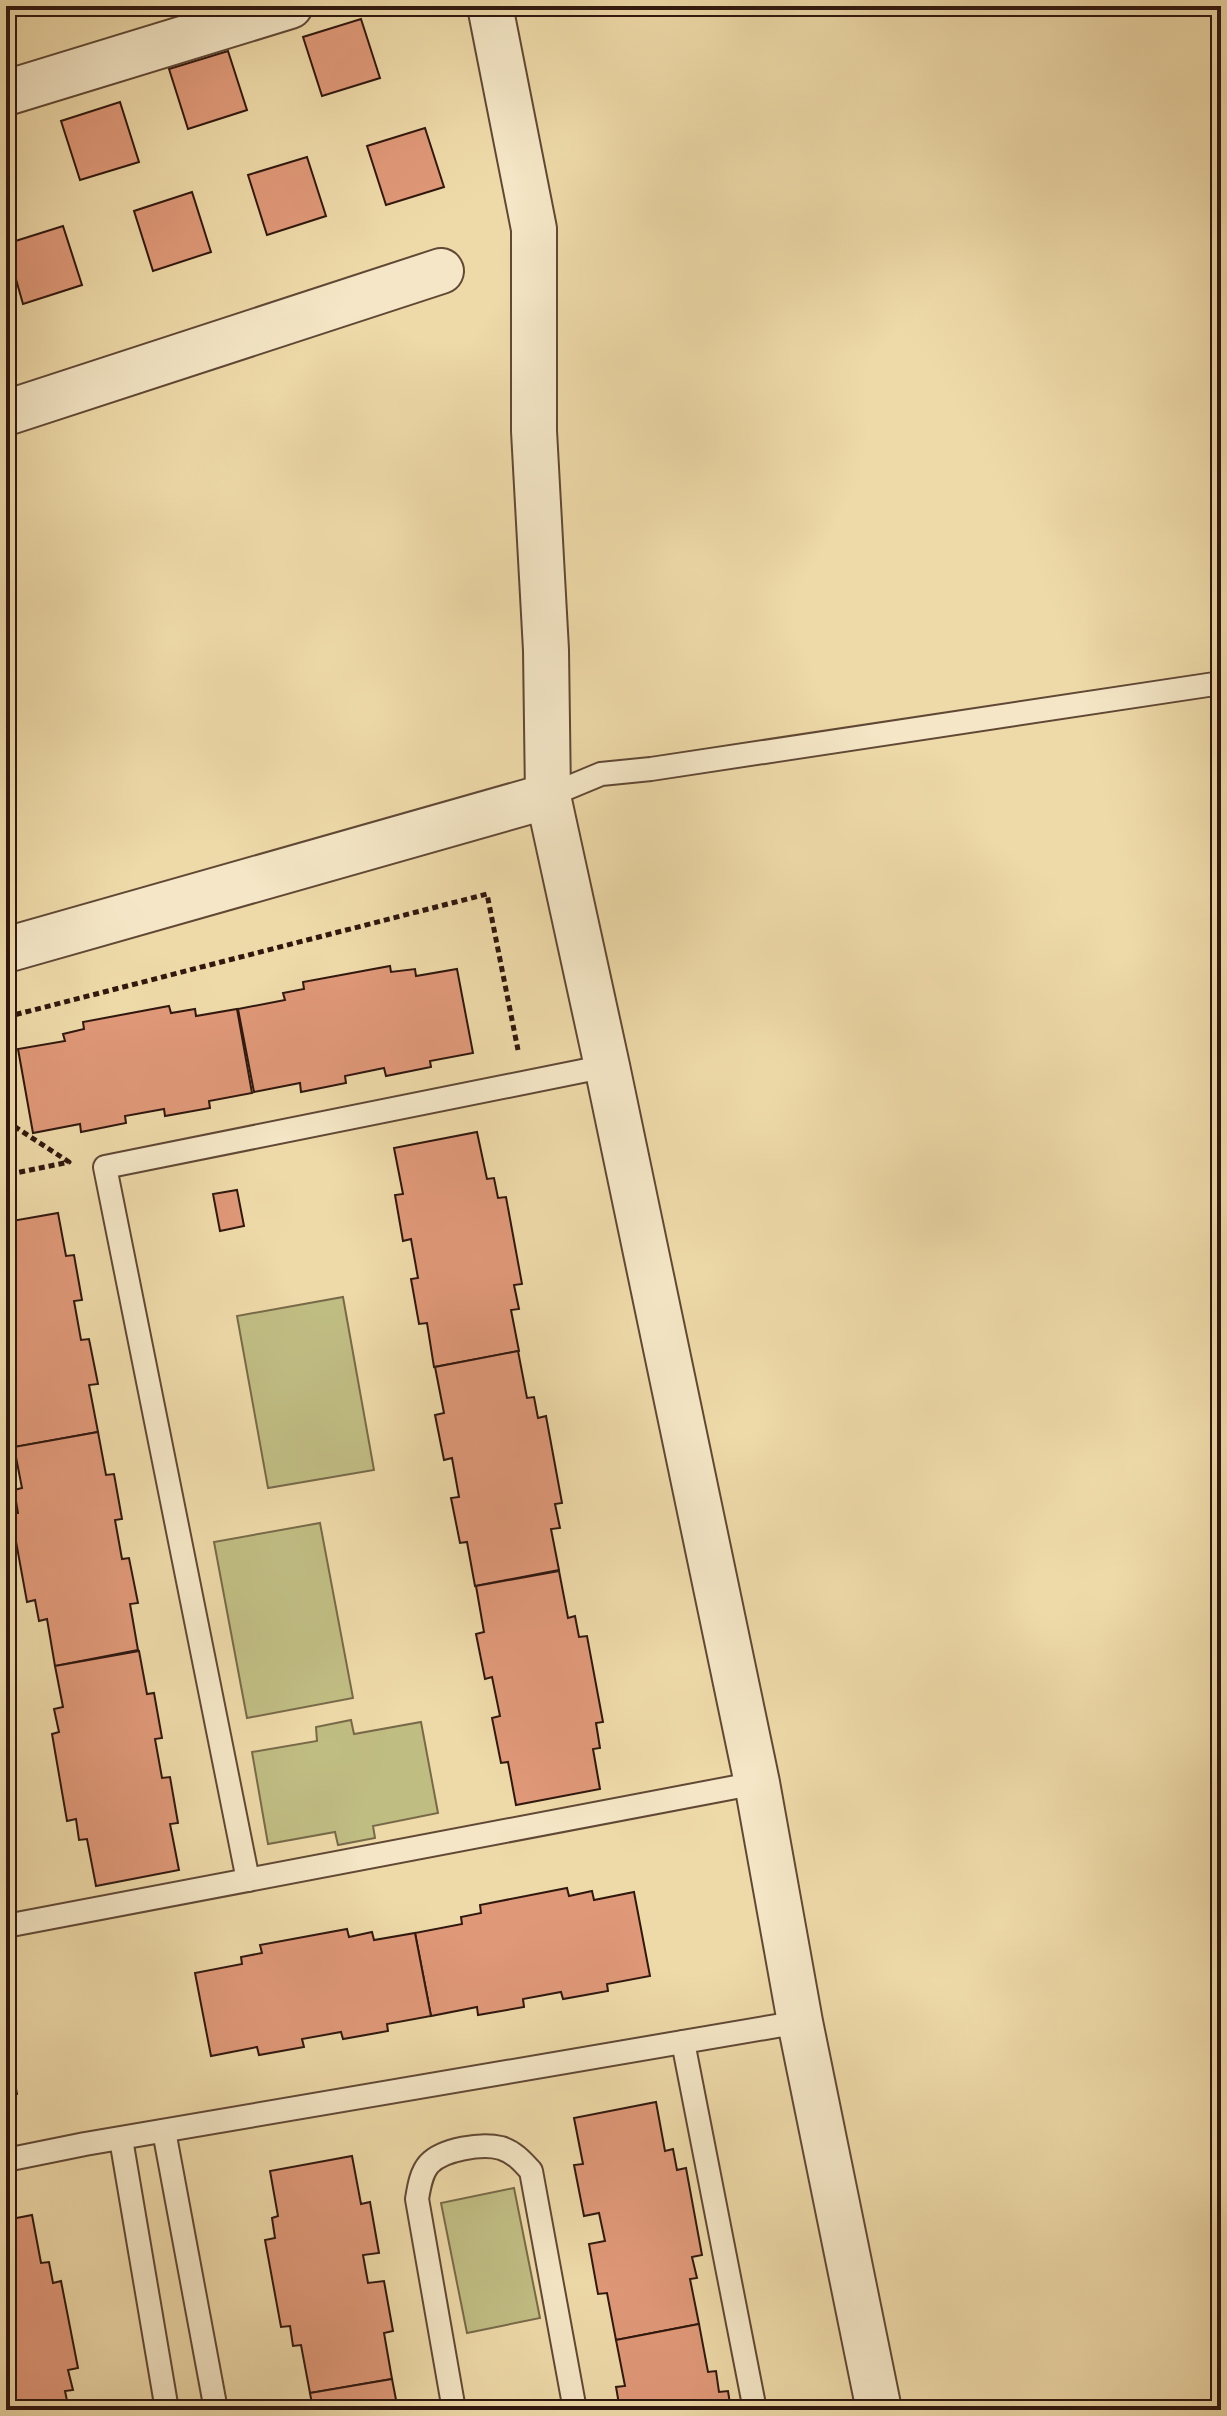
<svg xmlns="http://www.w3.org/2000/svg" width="1227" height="2416" font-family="'Gentium Book Plus',serif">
<rect width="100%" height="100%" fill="#eed9a8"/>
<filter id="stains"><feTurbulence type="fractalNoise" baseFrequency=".0025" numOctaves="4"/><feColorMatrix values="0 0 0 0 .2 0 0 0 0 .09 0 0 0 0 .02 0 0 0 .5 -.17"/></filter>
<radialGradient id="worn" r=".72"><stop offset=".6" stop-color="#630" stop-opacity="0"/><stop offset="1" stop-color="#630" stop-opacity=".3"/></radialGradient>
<g fill="#c0bd83" stroke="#786a49" stroke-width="2">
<path d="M343,1297L374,1470L268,1488L237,1316Z"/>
<path d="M320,1523L353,1698L247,1718L214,1542Z"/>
<path d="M351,1720L354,1734L421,1722L438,1813L373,1826L375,1838L338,1845L335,1832L268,1844L252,1752L317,1741L316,1727Z"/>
<path d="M514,2188L540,2318L467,2333L441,2203Z"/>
</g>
<g fill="#df9878" stroke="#30180f" stroke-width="2">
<path d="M361,19L380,78L322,96L303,37Z"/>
<path d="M228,51L247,110L188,129L169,69Z"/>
<path d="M120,102L139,162L80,180L61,121Z"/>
<path d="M425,128L444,187L386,205L367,146Z"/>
<path d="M307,157L326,216L267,235L248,175Z"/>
<path d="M192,192L211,252L153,271L134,211Z"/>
<path d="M63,226L82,285L23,304L6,244Z"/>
<path d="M390,966L391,972L415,969L416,976L457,969L473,1053L430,1061L431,1067L386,1076L384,1068L345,1076L346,1083L301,1092L300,1083L254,1092L238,1009L285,1000L283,993L304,989L303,982Z"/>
<path d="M169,1006L171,1013L195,1009L196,1016L237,1009L252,1093L209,1101L210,1108L165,1116L164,1109L125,1116L126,1123L81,1132L80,1124L33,1133L18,1049L65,1041L63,1034L84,1029L83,1022Z"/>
<path d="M477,1132L487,1179L494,1178L498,1198L506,1197L522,1284L514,1285L519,1309L511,1310L519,1351L434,1367L427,1323L419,1324L411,1279L418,1278L411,1239L403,1241L395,1195L403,1194L394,1148Z"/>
<path d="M237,1190L244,1226L220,1231L213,1194Z"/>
<path d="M58,1213L66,1256L74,1255L82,1300L74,1301L81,1340L89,1339L98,1384L89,1385L98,1432L15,1447L6,1401V1222Z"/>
<path d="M518,1351L527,1398L534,1397L538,1418L546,1416L562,1503L555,1504L560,1528L551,1529L559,1570L475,1586L467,1542L460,1543L451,1498L459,1497L452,1458L444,1460L435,1415L444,1413L435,1367Z"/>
<path d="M98,1432L106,1475L114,1474L122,1519L115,1520L122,1559L129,1558L138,1603L130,1604L138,1650L55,1666L47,1619L39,1621L35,1600L27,1602L11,1514L18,1513L14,1490L22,1488L14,1447Z"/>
<path d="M559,1571L568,1618L575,1616L579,1637L587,1636L603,1722L596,1723L600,1748L593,1749L600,1789L516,1805L508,1762L501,1763L492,1718L500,1716L492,1677L485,1679L476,1634L484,1632L476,1586Z"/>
<path d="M139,1651L147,1694L154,1693L162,1738L155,1739L162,1778L170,1777L178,1823L170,1824L179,1870L96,1886L87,1839L79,1840L76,1819L67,1821L52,1734L59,1732L54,1709L63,1707L55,1666Z"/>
<path d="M567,1888L569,1896L592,1891L594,1900L634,1892L650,1976L607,1984L608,1991L563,1999L561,1992L523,1999L524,2007L478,2015L477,2007L431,2016L415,1933L462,1924L461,1917L481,1913L480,1905Z"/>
<path d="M347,1929L349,1937L372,1932L374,1940L415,1933L431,2016L387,2024L388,2031L343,2039L341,2032L302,2039L304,2047L259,2055L257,2047L211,2056L195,1973L242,1964L241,1957L262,1953L260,1945Z"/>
<path d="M6,2035L17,2094L6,2096Z"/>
<path d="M656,2102L665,2151L673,2149L677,2170L686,2168L702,2255L692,2257L697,2278L690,2279L699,2324L616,2340L607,2293L598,2294L589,2244L605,2241L599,2213L584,2216L574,2165L583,2164L574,2118Z"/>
<path d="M352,2156L361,2204L370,2202L379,2253L363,2255L368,2283L384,2281L393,2331L384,2333L392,2379L310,2393L301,2345L293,2346L290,2326L281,2327L265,2240L275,2238L272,2218L278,2216L270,2171Z"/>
<path d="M32,2215L41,2263L49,2262L53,2283L61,2281L78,2368L68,2370L73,2390L65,2391L69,2410H6V2220Z"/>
<path d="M699,2324L708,2372L716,2371L719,2392L728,2391L731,2410H620L616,2387L625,2386L616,2340Z"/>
<path d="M392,2379L398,2410H313L310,2393Z"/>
</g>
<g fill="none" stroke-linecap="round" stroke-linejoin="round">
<g stroke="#604835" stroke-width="26">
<g id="service">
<path d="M548,796L601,774L651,769L1221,683"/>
<path d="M248,1880L105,1167L607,1066"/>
<path d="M6,1926L757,1783"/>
<path d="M683,2042L755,2410"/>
<path d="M164,2131L216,2410"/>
<path d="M121,2139L167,2410"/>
<path d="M6,2160L85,2144L800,2022"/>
<path d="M454,2410L417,2199C419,2187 421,2173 429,2164C443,2149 482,2143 501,2148C514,2152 522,2161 531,2171L575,2410"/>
</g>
</g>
<g stroke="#604835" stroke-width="48">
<g id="minor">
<path d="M6,93L290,6"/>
<path d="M6,413L441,271"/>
<path d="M548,796L607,1066L757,1783L800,2022L879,2410"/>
<path d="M6,950L548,796L546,650L534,431V229L490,6"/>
</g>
</g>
<g stroke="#30180f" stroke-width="5" stroke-dasharray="6 4" stroke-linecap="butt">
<path d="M1218,6L1221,13"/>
<path d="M6,1017L487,894L518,1050"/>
<path d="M6,1121L69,1162L6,1175"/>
</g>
<use href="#service" stroke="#f4e6c6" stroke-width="22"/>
<use href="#minor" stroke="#f4e6c6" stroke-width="44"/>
</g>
<rect width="1227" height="2416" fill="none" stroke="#eed9a8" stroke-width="32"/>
<rect x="8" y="8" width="1211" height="2400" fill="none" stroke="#30180f" stroke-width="4"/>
<rect x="16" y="16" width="1195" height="2384" fill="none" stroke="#30180f" stroke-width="2"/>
<rect width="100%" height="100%" filter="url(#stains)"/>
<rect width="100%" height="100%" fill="url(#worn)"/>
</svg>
